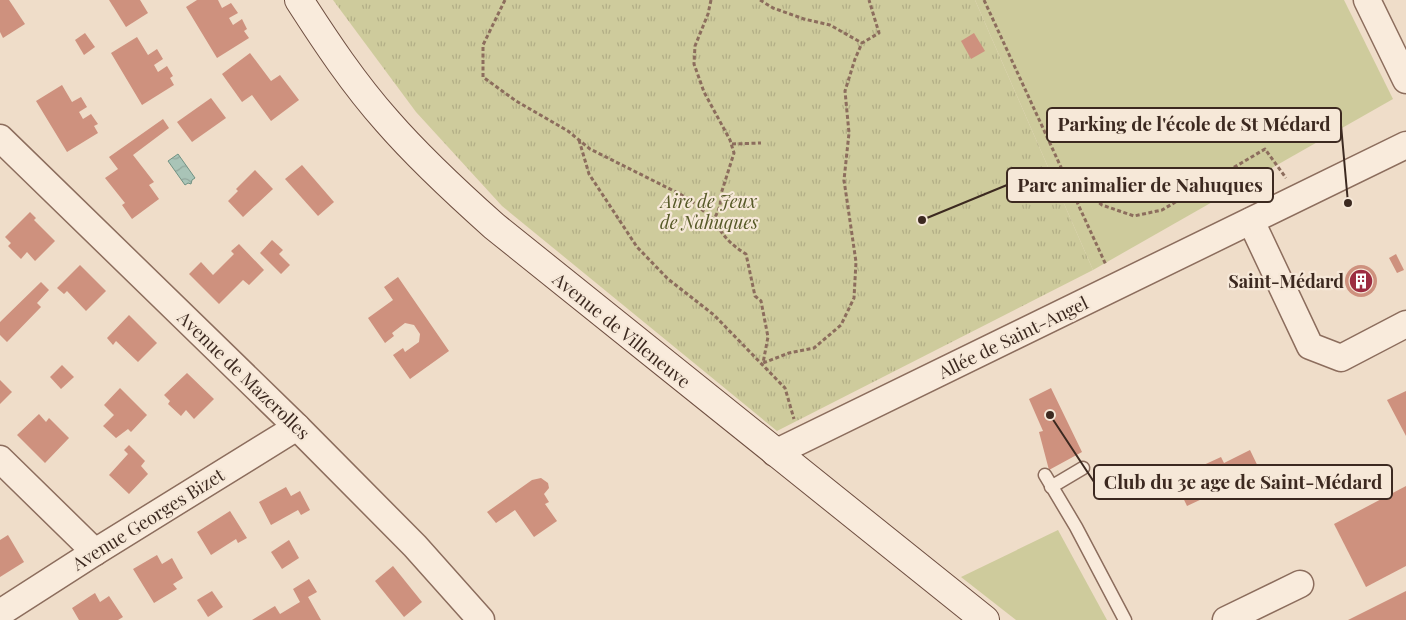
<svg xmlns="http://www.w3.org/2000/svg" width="1406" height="620" font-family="'Playfair Display',serif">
<defs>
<pattern id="park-tufts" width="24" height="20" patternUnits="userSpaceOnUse" patternTransform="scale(1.25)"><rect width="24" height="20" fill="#cecb9c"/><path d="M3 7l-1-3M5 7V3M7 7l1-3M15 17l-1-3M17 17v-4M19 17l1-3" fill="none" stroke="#b2ae86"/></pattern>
<pattern id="water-waves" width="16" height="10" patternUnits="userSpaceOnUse" patternTransform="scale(1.25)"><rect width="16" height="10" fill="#a9c4b7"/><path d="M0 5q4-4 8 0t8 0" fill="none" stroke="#92a89d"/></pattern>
</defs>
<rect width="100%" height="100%" fill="#efddc9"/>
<g fill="#cecb9c">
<path d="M975,0H1344L1393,99L1093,270Z"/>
<path d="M1058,530L1107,620H1016L961,577Z"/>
</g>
<path fill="url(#park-tufts)" d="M333,0H975L1093,270L777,431L502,206L416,112Z"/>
<path fill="url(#water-waves)" stroke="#709283" d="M178,154L195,178L192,180L191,184L188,183L185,185L168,161Z"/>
<g fill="#ce917e">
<path d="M0,0H9L25,24L3,38L0,32Z"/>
<path d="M109,0H140L148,13L126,27Z"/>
<path d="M197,0H218L222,8L231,3L238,13L229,18L233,25L242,19L247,29L244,31L249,38L217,58L186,7Z"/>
<path d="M85,33L95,47L84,55L75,40Z"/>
<path d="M974,33L985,51L971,59L961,41Z"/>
<path d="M137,37L148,55L157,49L163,59L154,65L158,72L167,66L173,76L170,78L174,85L142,105L111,53Z"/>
<path d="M250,53L271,81L280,75L299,100L271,121L252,95L242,102L222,74Z"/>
<path d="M62,85L72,102L81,97L87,107L79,112L83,119L91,114L98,124L94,126L98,133L67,152L36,101Z"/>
<path d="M211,98L226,118L192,142L177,122Z"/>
<path d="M163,119L169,128L133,155L154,182L149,185L159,199L132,219L122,205L125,203L105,178L118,169L109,157Z"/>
<path d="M302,165L334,202L318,216L285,179Z"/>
<path d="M255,170L273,189L243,217L228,201L238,191L236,189Z"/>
<path d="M30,212L36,218L34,220L55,241L35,261L27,252L21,259L8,246L11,243L5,237Z"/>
<path d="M272,240L283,250L279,254L290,265L281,274L260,253Z"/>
<path d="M239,244L264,270L249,285L243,280L219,304L189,274L201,262L213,275L234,254L231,251Z"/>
<path d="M1396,254L1404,270L1397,273L1389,258Z"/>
<path d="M80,265L106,291L86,311L67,291L64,294L57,288Z"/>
<circle cx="1361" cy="281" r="16"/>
<path d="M398,277L449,351L410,379L393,355L403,348L405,352L419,342L420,334L414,325L405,323L392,333L394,336L385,343L368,318L393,300L384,287Z"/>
<path d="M41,282L49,290L37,303L41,307L7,342L0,335V322Z"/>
<path d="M129,315L157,343L138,362L116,341L113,345L107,338Z"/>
<path d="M62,365L74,377L61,389L50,377Z"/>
<path d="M187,373L214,399L194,419L186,410L181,416L168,404L170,401L164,395Z"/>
<path d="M0,380L12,392L0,404Z"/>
<path d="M120,388L147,415L131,432L128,429L116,438L103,426L114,415L104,405Z"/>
<path d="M1051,388L1082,452L1049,470L1039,432L1043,431L1029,399Z"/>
<path d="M1406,391V436L1387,400Z"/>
<path d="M39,414L46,422L49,418L69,438L45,463L17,435Z"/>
<path d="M129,445L145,461L141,466L148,474L129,494L109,475L128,454L124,450Z"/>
<path d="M1250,450L1263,477L1237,490L1234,484L1187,506L1176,483L1199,472L1197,468L1221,457L1224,463Z"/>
<path d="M541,478L548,483L549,488L544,494L549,502L545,504L557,521L534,537L515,510L496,523L487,512L532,480Z"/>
<path d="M1406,486V566L1366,587L1334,524Z"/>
<path d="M286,487L291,496L300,491L310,510L301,515L298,510L271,525L259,502Z"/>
<path d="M230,511L247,538L238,543L236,539L211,555L197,532Z"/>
<path d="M8,535L24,562L0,577V540Z"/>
<path d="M289,540L299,558L282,569L271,552Z"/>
<path d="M157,555L162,564L172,558L183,578L173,584L177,589L154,603L133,569Z"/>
<path d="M393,566L422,602L404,617L375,581Z"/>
<path d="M309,579L317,592L308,597L321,620H252L275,606L280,614L300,602L293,589Z"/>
<path d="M212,591L223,607L208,617L197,600Z"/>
<path d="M1406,591V620H1348Z"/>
<path d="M95,593L100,602L109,596L123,617L118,620H79L72,608Z"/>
</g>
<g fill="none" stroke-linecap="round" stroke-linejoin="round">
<g stroke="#8c6d5d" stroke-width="15">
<g id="service">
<path d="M1045,475L1076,527L1125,620"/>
<path d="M1051,487L1083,468"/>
</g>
</g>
<g stroke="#8c6d5d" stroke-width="29">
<g id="minor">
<path d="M1367,0L1406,80"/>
<path d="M0,138L297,427L415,546L481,620"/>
<path d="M1251,221L1310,346L1341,358L1406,324"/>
<path d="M775,453L1406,145"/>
<path d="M0,459L95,552"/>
<path d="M0,613L95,552L297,427"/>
<path d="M1226,620L1300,584"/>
</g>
</g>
<g stroke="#6e4e40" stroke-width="30">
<path id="secondary" d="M299,0C326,42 354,84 387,121C420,159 457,193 494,226L985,620"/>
</g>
<g stroke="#8c6d5d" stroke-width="3" stroke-dasharray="4 2.5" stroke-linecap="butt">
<path d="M505,0L483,45V77L516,101L568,131L590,149L680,194L694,203L714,220"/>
<path d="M711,0L708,14L695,46L694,64L704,92L730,140L734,153L721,194L720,206L714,220C722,235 731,245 746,254L755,296L761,301L768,337L763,363L789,353L814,348L841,325L854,298L856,262L844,180L849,133L845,91L855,59L862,43L879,33L869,0"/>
<path d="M760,0L773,8L804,19L830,25L862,43"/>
<path d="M984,0L1106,265"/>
<path d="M579,140L589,174L637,247L668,279L714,315L785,388L794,419"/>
<path d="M732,144L761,143"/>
<path d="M1066,172L1077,184L1102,205L1134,216L1162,210L1265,149L1286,178"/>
</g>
<use href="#service" stroke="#f9ebdc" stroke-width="12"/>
<use href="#minor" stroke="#f9ebdc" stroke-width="26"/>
<use href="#secondary" stroke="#f9ebdc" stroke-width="28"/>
</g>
<defs>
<g id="building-disc" transform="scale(1.25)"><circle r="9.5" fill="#9c2c41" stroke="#f6e8d8"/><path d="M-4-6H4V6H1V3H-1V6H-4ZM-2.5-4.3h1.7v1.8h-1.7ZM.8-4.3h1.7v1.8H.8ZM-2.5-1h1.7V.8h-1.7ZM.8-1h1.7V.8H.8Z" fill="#fff"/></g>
</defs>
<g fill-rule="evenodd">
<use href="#building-disc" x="1361" y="281"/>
</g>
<g text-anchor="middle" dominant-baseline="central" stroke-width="4.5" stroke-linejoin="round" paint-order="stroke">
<g font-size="18" font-style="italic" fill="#565927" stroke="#f6e8d8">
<text x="709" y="201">Aire de Jeux<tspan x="709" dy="21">de Nahuques</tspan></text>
</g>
<g font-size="18" font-weight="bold" fill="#3c2920" stroke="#f6e8d8" text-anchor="end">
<text x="1344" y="281">Saint-Médard</text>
</g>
<g font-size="18" fill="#3c2920" stroke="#f6e8d8">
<text transform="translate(622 330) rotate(39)">Avenue de Villeneuve</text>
<text transform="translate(1013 337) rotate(-26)">Allée de Saint-Angel</text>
<text transform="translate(244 375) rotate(44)">Avenue de Mazerolles</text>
<text transform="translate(148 519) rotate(-32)">Avenue Georges Bizet</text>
</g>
</g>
<path fill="none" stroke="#3c2920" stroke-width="2" d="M1348 203L1341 125M922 220L1007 185M1050 415L1094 482"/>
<g fill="#3c2920" stroke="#f6e8d8" stroke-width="2">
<circle cx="1348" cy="203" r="5"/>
<circle cx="922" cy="220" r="5"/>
<circle cx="1050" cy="415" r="5"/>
</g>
<g fill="#f6e8d8" stroke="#3c2920" stroke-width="2">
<rect x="1047" y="108" width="294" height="34" rx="5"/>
<rect x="1007" y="168" width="266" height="34" rx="5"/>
<rect x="1094" y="465" width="298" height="34" rx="5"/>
</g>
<g font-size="19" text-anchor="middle" font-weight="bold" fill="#3c2920">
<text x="1194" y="131">Parking de l'école de St Médard</text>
<text x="1140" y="192">Parc animalier de Nahuques</text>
<text x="1243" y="489">Club du 3e age de Saint-Médard</text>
</g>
</svg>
